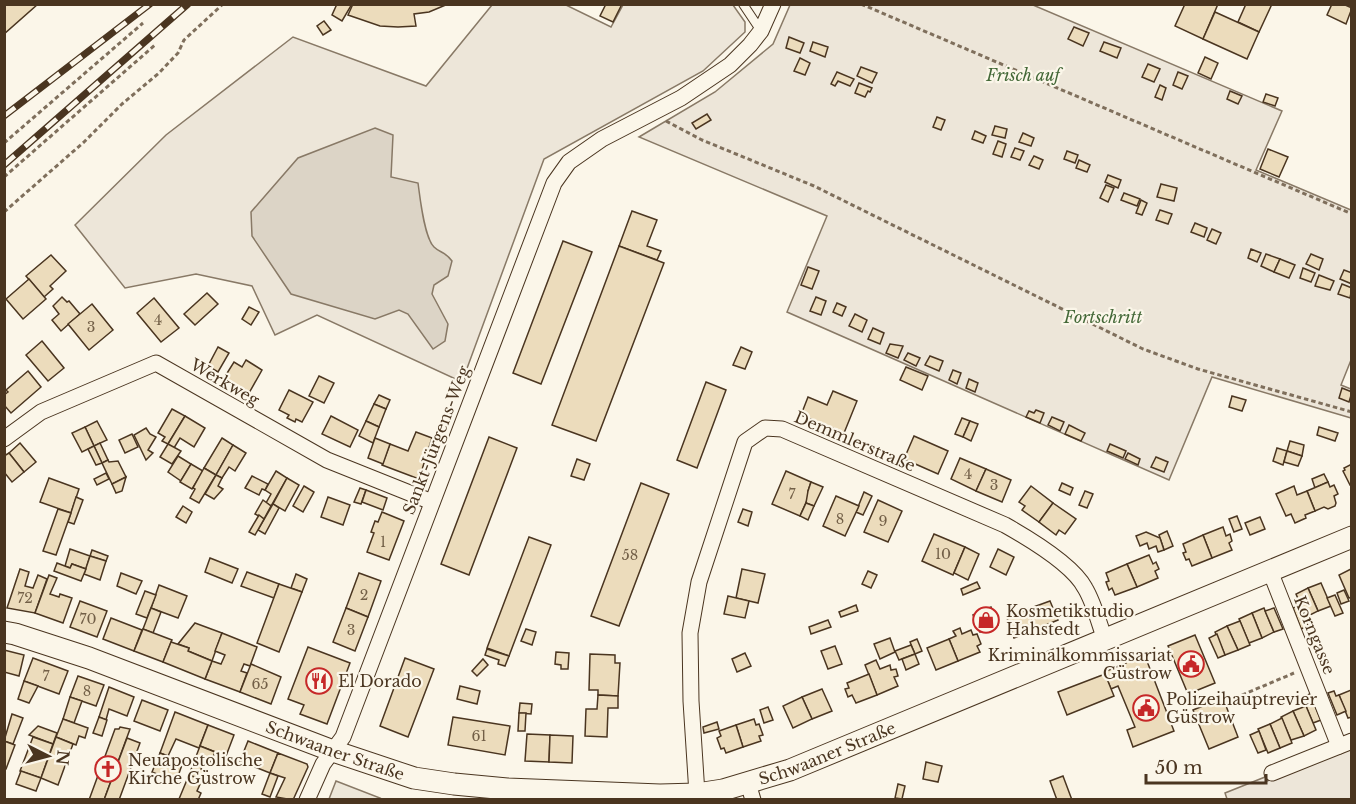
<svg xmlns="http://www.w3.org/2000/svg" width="1356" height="804" font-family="'Libre Baskerville',serif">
<rect width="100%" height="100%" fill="#fbf6e9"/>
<g fill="#ede6d9" stroke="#887966" stroke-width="1.5">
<path d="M492,5H566L611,27L623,5H733L745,22V32L703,71L544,159L462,382L317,315L275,335L252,286L196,274L125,288L75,225L166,135L293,37L426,86Z"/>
<path d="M790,5H1033L1282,111L1256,170L1351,210V360L1341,385L1351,389V418L1212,377L1169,480L787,312L827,216L639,137L715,92L773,44Z"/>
<path d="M1351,749V799H1227L1225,793L1265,777L1267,781Z"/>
</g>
<path fill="#ede7d9" stroke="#887966" stroke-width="1.5" d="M336,781L380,798L379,799H329Z"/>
<path fill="#dcd4c6" stroke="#887966" stroke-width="1.5" d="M375,128L393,135L391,177L418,183C420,197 424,237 434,247C440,253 446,252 452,261L448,276L434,285L432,294L448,324L445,341L433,349L408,314L399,310L375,319L291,294L252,236L251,212L298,158Z"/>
<g fill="#ecdcbc" stroke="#4a3520" stroke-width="1.5">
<path d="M4,4H38L4,34Z"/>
<path d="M337,4H352L342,21L332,15Z"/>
<path d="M353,4H448L429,12L414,14L416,26L398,27L380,26L348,15Z"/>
<path d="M606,4H622L613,22L600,16Z"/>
<path d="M1185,4H1218L1203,39L1175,26Z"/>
<path d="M1246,4H1272L1259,32L1238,22Z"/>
<path d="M1332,4H1343L1352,8L1346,24L1327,15Z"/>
<path d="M1215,12L1259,32L1247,59L1203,39Z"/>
<path d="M324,21L331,30L323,35L317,26Z"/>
<path d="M1074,27L1089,33L1083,46L1068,39Z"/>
<path d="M789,37L804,43L800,53L786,48Z"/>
<path d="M813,42L828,47L825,57L810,51Z"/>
<path d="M1104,42L1121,48L1117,58L1100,51Z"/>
<path d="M1205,57L1218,63L1211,79L1198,73Z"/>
<path d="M800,58L810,63L805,75L794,71Z"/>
<path d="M1148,64L1160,69L1154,82L1142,77Z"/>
<path d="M861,67L877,73L872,83L857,76Z"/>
<path d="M837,72L854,79L850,86L838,81L835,86L831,84Z"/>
<path d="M1178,72L1188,76L1182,89L1173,85Z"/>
<path d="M859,83L872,88L870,92L868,91L865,97L855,93Z"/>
<path d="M1160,85L1166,88L1162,100L1155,97Z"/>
<path d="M1230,91L1242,96L1238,104L1227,99Z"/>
<path d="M1266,94L1278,98L1275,106L1263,102Z"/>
<path d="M707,114L711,120L696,129L692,123Z"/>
<path d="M937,117L945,120L941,130L933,127Z"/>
<path d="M995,126L1007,129L1005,138L992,135Z"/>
<path d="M975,131L986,136L983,143L972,139Z"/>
<path d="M1023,133L1034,138L1031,146L1019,142Z"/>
<path d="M998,141L1006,144L1002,157L993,154Z"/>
<path d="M1015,148L1024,151L1020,160L1011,157Z"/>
<path d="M1268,149L1288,157L1279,177L1260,169Z"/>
<path d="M1067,151L1078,155L1075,163L1064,159Z"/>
<path d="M1034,156L1043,160L1039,169L1029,165Z"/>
<path d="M1079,160L1090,165L1087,172L1076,168Z"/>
<path d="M1108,175L1121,180L1118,188L1105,182Z"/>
<path d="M1161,184L1177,188L1174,201L1157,197Z"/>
<path d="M1106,185L1114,188L1108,202L1100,198Z"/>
<path d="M1124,193L1140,199L1137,206L1121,200Z"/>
<path d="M1141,200L1147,203L1142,215L1136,213Z"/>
<path d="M1160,210L1172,214L1168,224L1156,220Z"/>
<path d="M632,211L657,220L647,246L661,251L657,260L619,246Z"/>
<path d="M1195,223L1207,228L1204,237L1191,232Z"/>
<path d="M1212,229L1221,233L1216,244L1207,240Z"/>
<path d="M563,241L592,252L541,384L513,373Z"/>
<path d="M619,246L664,263L596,441L552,425Z"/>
<path d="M1251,249L1261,253L1257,262L1248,258Z"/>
<path d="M1266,254L1280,259L1274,272L1261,266Z"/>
<path d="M1311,254L1323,259L1319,270L1306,264Z"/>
<path d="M51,255L66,271L50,286L53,289L44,297L26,276Z"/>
<path d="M1280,259L1295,265L1289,278L1274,272Z"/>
<path d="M808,267L819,271L812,289L801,285Z"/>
<path d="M1303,268L1315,273L1311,282L1300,278Z"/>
<path d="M1344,270L1352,273V284L1340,279Z"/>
<path d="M1319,275L1334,281L1330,290L1315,286Z"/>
<path d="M29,279L46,299L23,319L6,299Z"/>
<path d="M1342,284L1352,288L1350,298L1338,294Z"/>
<path d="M207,293L218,304L195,325L184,314Z"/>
<path d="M62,297L67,302L69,301L80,314L61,331L52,320L59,314L53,306Z"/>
<path d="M816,297L826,301L821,315L810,311Z"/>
<path d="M154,298L179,328L161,342L137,313Z"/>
<path d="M837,303L846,307L842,316L833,312Z"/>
<path d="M92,304L113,330L89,350L68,324Z"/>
<path d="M249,307L259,312L251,325L242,319Z"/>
<path d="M855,314L867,320L862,332L849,326Z"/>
<path d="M873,328L884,333L880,344L868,339Z"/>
<path d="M42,341L64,368L48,381L26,355Z"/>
<path d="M890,344L903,346L898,358L886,353Z"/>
<path d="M218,347L229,353L218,372L208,366Z"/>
<path d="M741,347L752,352L745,369L733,365Z"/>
<path d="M908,353L920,358L916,366L904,360Z"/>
<path d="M930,356L943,361L939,371L925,365Z"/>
<path d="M246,360L262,370L249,393L224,378L234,362L242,367Z"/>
<path d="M906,367L928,376L922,390L900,380Z"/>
<path d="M953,370L961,373L957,384L949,380Z"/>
<path d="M28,371L41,387L11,413L4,405V395L8,392L6,390Z"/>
<path d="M319,376L334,383L324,403L309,396Z"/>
<path d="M969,379L978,383L975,392L966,388Z"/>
<path d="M706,382L726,390L697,468L677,460Z"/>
<path d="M1342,388L1352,392L1349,402L1339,398Z"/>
<path d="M289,390L313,402L302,422L296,419L295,422L287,418L289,415L279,410Z"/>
<path d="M833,391L857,401L844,433L801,415L808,397L827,405Z"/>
<path d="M379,395L390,400L386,409L374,404Z"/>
<path d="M1232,396L1246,400L1242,411L1229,407Z"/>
<path d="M374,404L386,409L379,427L366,421Z"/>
<path d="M172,409L185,416L168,444L162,441L165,437L158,433Z"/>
<path d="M1036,410L1044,413L1040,423L1026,417L1029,411L1034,413Z"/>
<path d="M185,416L205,428L194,447L180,438L174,448L168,444Z"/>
<path d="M331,416L358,430L350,447L322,434Z"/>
<path d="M1052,417L1064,422L1060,431L1048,425Z"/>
<path d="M962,418L970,421L963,437L955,434Z"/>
<path d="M97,421L107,440L94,446L85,427Z"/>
<path d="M366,421L379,427L373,443L359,436Z"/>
<path d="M970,421L978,424L971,441L963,437Z"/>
<path d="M1069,425L1085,433L1081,441L1065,434Z"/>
<path d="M85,427L94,446L82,452L72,433Z"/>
<path d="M1319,427L1338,433L1335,441L1317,435Z"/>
<path d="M146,428L150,434L156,437L148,450L153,453L146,460L134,435Z"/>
<path d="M416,432L432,438L419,479L382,465L390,444L408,451Z"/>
<path d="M132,434L138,447L125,453L119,440Z"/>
<path d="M914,436L948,451L938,474L904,459Z"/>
<path d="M489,437L517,448L469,575L441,564Z"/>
<path d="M222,438L233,445L216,475L204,468Z"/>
<path d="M375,438L390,444L383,464L368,458Z"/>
<path d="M1290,441L1304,445L1302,456L1287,451Z"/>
<path d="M20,443L36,462L24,472L9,453Z"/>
<path d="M100,443L108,460L102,463L94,446Z"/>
<path d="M168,444L181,451L172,464L160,457Z"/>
<path d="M1110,444L1126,451L1123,458L1107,451Z"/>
<path d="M233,445L246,453L235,471L229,467L222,478L216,475Z"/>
<path d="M94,446L102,463L96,465L88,449Z"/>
<path d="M1277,448L1287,451L1283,465L1273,461Z"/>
<path d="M1287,451L1302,456L1298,466L1284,462Z"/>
<path d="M9,453L24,472L12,482L4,472V456Z"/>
<path d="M1128,453L1140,459L1138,465L1125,459Z"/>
<path d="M178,456L191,464L181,481L168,472Z"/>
<path d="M1156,457L1168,462L1164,472L1151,467Z"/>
<path d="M960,458L986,469L976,491L951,479Z"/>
<path d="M577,459L590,464L584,480L571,476Z"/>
<path d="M108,460L109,462L118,461L126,477L112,484L102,463Z"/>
<path d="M191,464L203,471L192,489L180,482Z"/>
<path d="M1352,464V484L1350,485L1343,471L1345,470L1344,468Z"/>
<path d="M204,468L216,475L199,503L190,498L195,489L193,488Z"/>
<path d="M986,469L1011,480L1002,502L976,491Z"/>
<path d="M276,471L287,478L271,506L266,503L271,494L265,490Z"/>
<path d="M786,471L811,482L808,491V498L800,516L772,504Z"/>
<path d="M106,473L109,479L97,485L94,479Z"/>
<path d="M1324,474L1328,482L1315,488L1312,479Z"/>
<path d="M216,475L222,478L218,486L223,489L214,499L205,494Z"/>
<path d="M252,476L268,484L265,490L262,489L259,495L245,488Z"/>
<path d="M126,477L122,491L116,493L112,484Z"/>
<path d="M49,478L79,489L71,513L40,502Z"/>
<path d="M287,478L299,485L285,511L273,504Z"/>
<path d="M811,482L823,487L814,506L806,503L808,491Z"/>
<path d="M1328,482L1330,487L1334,485L1338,494L1334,496L1336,503L1335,506L1328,509L1324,507L1315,511L1307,491Z"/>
<path d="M641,483L669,494L619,626L591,616Z"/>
<path d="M1062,483L1073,488L1070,495L1059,490Z"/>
<path d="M304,486L314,492L303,512L293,506Z"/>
<path d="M1031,486L1053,503L1039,522L1022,510L1025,506L1019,502Z"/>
<path d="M1294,486L1297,495L1307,491L1315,511L1305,515L1306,518L1295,523L1291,514L1286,516L1276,494Z"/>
<path d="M360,488L366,490L361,504L354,502Z"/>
<path d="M366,490L387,498L383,510L362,502Z"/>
<path d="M1085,491L1093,494L1087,508L1079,505Z"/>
<path d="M864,492L872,496L863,515L856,512Z"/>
<path d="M836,496L859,506L845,536L823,526Z"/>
<path d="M76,497L83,500L74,524L68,522Z"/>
<path d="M328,497L350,505L343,525L321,517Z"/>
<path d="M263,500L271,506L264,519L255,514Z"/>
<path d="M878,500L902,511L888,542L864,532Z"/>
<path d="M806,503L814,506L808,520L800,516Z"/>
<path d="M1053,503L1076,519L1065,534L1059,530L1056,535L1039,522Z"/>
<path d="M273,504L279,508L265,534L258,530Z"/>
<path d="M183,506L192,512L186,523L176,517Z"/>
<path d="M58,509L71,513L56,555L43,551Z"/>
<path d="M743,509L752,512L748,526L738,522Z"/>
<path d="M382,512L404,521L389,560L367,552L374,533L371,532L375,521L378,522Z"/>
<path d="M259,515L264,519L255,535L249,532Z"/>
<path d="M1237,516L1242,529L1234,532L1229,519Z"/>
<path d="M1260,517L1265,529L1250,535L1245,523Z"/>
<path d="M1223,527L1226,536L1230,534L1232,541L1229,543L1232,550L1212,558L1203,535Z"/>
<path d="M1167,531L1173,546L1164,550L1159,535Z"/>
<path d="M1146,532L1160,538L1164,550L1158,552L1156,546L1149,549L1147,543L1140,546L1136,536Z"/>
<path d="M934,534L965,547L953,575L922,561Z"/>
<path d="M1203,535L1212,558L1192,566L1189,559L1186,560L1183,553L1186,552L1183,544Z"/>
<path d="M529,537L551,545L509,656L487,648Z"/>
<path d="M965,547L979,554L968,580L954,573Z"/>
<path d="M70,549L90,556L86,569L72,564L70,568L65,566Z"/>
<path d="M998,549L1014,557L1006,575L990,567Z"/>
<path d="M92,550L108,556L106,561L90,556Z"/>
<path d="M1149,555L1153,564L1156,562L1159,569L1155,571L1158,578L1137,587L1127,564Z"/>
<path d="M90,556L106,561L100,580L84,574Z"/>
<path d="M210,558L238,569L232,583L205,572Z"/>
<path d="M57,563L70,568L72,564L86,569L81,581L54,571Z"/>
<path d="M1127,564L1137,587L1115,595L1112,588L1109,590L1106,582L1109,581L1106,573Z"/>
<path d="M20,569L29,572L25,586L33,588L38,575L47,579L35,613L7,608Z"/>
<path d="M742,569L765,574L758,603L736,598Z"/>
<path d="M1351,569L1352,597L1349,598L1339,575Z"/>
<path d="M868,571L877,575L871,588L862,584Z"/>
<path d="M247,572L279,584L274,598L241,586Z"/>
<path d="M121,573L142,581L136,594L117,586Z"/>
<path d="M359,573L381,581L368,617L346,608Z"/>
<path d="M296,574L307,579L302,592L291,588Z"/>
<path d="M49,575L57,578L50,594L59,597L60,594L72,598L63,623L35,613Z"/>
<path d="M977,582L980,588L963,595L961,589Z"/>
<path d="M1321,583L1331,606L1318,611L1308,588Z"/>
<path d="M279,584L302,592L279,652L257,643Z"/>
<path d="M159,585L187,596L178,618L151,608Z"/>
<path d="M1308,588L1318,611L1306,617L1296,594Z"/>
<path d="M1344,590L1349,601L1341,604L1337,593Z"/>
<path d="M145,591L156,595L147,618L136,614Z"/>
<path d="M1335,595L1343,613L1335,616L1327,598Z"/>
<path d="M728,596L749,601L745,618L724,614Z"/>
<path d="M80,601L107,611L97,637L70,627Z"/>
<path d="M1050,601L1058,620L1036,629L1028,609Z"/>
<path d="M856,605L858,611L841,617L839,612Z"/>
<path d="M1301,605L1308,626L1301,629L1293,608Z"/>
<path d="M991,607L998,625L980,632L973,615Z"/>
<path d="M151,608L161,612L153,633L143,629Z"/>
<path d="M346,608L368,617L355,651L333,642Z"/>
<path d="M1264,608L1274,632L1262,638L1252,613Z"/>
<path d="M1274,608L1283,629L1274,632L1265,611Z"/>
<path d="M1028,609L1036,629L1014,638L1007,618Z"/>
<path d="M1252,613L1262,638L1249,643L1239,619Z"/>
<path d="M111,618L142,630L134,651L103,639Z"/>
<path d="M828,620L831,627L811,634L809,627Z"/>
<path d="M1240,621L1250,645L1238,650L1227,626Z"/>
<path d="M195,623L222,633L212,661L188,651L189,648L178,644Z"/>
<path d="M1227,626L1238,650L1225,655L1215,632Z"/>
<path d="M960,628L962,634L971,630L973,635L977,634L981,644L977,646L980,652L958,661L949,639L956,636L953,631Z"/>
<path d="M143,629L172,640L163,662L134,651Z"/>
<path d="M526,629L536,632L532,645L521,641Z"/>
<path d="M222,633L257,647L250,666L244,664L241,671L247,673L240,692L205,679L212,661L221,664L225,655L215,651Z"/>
<path d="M1217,634L1225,655L1218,658L1209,638Z"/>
<path d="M1195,635L1215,683L1188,694L1168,646Z"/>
<path d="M890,638L895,652L880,659L874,644Z"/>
<path d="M917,639L922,651L915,654L910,642Z"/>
<path d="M949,639L958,661L936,670L927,648Z"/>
<path d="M171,642L189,648L188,651L212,661L205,679L163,662Z"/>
<path d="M911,645L915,654L899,660L895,651Z"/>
<path d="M835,646L842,664L828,669L821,651Z"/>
<path d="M308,647L350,663L327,724L300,714L304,705L288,699Z"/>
<path d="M487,649L509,656L505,666L498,664L499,660L485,655Z"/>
<path d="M4,650L24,655L19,676L4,672Z"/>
<path d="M556,652L569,653L568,669H561V665L555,664Z"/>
<path d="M745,653L751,666L737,672L732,659Z"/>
<path d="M590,654L615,655V663H620L618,696L598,695V690H589Z"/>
<path d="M915,654L919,664L906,670L902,659Z"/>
<path d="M1145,656L1174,731L1133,747L1127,730L1135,727L1118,686L1111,689L1104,672L1126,663L1125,660L1133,657L1135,660Z"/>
<path d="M33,658L68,671L59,694L24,681Z"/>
<path d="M405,658L434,669L408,737L380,726Z"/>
<path d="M483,659L488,665L477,676L472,671Z"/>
<path d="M876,660L880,669L890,665L891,670L896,669L898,676L894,677L898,686L877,695L865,665Z"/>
<path d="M251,664L281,677L271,704L240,692Z"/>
<path d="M869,674L877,695L856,703L852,695L848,697L845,689L849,688L847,683Z"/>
<path d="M1105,674L1114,696L1067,715L1058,692Z"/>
<path d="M78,676L104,685L96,706L70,697Z"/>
<path d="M24,681L38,686L29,703L18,699Z"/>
<path d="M460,686L480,691L477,704L457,699Z"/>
<path d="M109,687L134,697L127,716L109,709L106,720L99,717Z"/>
<path d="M822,689L832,711L812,719L802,697Z"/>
<path d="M1351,690L1352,717L1348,718L1339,695Z"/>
<path d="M1334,691L1336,696L1339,695L1346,711L1337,715L1328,693Z"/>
<path d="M1310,694L1321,720L1313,723L1302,697Z"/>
<path d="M598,695L618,696V708H608L607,737L585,736L586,709H597Z"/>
<path d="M70,697L82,701L74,723L63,719Z"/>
<path d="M802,697L812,719L793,728L783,706Z"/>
<path d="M1223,698L1238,737L1209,749L1193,710Z"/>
<path d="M142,700L168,710L160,731L134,721Z"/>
<path d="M520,703L532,704L531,714L519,713Z"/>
<path d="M1306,706L1316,730L1304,736L1293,711Z"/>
<path d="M768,707L773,720L764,723L760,710Z"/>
<path d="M1293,711L1304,736L1291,740L1281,717Z"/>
<path d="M175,712L208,725L199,748L176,739L168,756L160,753Z"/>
<path d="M519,713H526L525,731H518Z"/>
<path d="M12,714L23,718L13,744L4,741Z"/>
<path d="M99,717L107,720L102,736L93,733Z"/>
<path d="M453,717L510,726L505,755L448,745Z"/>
<path d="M1282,718L1292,743L1280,748L1270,724Z"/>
<path d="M63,719L88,728L85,738L79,736L76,745L56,737Z"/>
<path d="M754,719L756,725L759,724L763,735L759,736L761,741L743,747L736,725Z"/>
<path d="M717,722L719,729L704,733L703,727Z"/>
<path d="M1270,724L1280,748L1268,753L1258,729Z"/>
<path d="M208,725L234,735L226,756L200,746Z"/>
<path d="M736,725L743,747L726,753L724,748L721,749L717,738L721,736L719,731Z"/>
<path d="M38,726L57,733L53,744L29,735Z"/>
<path d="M120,727L130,729L104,800H89L115,729H119Z"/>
<path d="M1259,731L1266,750L1258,753L1250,735Z"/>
<path d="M527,734L550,735L549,762L525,761Z"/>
<path d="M550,735L573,736L572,763L549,762Z"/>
<path d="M33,737L53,744L41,778L20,771Z"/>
<path d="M56,737L73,744L58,785L41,778Z"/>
<path d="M127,738L140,743L119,800H104Z"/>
<path d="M4,741L15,745L6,769H4Z"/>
<path d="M248,741L278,753L270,773L240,761Z"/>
<path d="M200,746L215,752L211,762L205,759L201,769L206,771L202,780L189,775Z"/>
<path d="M160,753L183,762L176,782L152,772Z"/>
<path d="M278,753L307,764L308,767L293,800L276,797L285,778L270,773Z"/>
<path d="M926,762L942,766L938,782L923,779Z"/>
<path d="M21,771L41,778L36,791L16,784Z"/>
<path d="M270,773L278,776L270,797L262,794Z"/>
<path d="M189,775L202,780L197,791L201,793L198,800L179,799Z"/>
<path d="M1063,776L1072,800H1057L1050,781Z"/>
<path d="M898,784L905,786L902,799L895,798Z"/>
</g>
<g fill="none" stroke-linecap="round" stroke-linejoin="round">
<g stroke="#4a3520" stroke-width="10">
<path id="service" d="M743,4L761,31"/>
</g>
<g stroke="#4a3520" stroke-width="17">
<g id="minor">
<path d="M4,439L41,412L156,363L327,460L432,502"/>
<path d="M1270,571L1339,746"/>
<path d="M1272,773L1352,741"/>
<path d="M748,783L753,800"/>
<path d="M697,794L691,701L690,633L699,582L745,442L765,428L782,429L1005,525C1028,538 1073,565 1085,588C1094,603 1099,623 1105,640"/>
<path d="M307,800L323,764L343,737L554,183L569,162L602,139L681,98L730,65L750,45L761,31L773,4"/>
</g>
</g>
<g stroke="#4a3520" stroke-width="23">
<g id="secondary">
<path id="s1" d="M4,632L15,634L89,658L333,751L414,778L454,784L507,789L660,795L697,794L723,790L790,770L1352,537"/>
</g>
</g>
<g stroke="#7f6f5c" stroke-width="3" stroke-dasharray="4.5 3" stroke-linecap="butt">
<path d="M861,4L1352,214"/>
<path d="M666,121L702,140L814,186L1143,349L1198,369L1352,412"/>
<path d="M4,143L143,23"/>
<path d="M4,177L155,45"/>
<path d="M4,212L84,142L122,104L159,73L178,53L184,40L223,4"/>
<path d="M1235,698L1294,673"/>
</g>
<use href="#service" stroke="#fbf6e9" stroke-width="8"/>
<use href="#minor" stroke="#fbf6e9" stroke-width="15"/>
<use href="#secondary" stroke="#fbf6e9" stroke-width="21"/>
<g stroke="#4a3520" stroke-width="7">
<g id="rail">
<path d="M4,116L150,4"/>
<path d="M4,165L188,4"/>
</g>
</g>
<use href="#rail" stroke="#fbf6e9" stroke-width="4.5" stroke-dasharray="14" stroke-linecap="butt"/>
</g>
<defs>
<g id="shop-ring" transform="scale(1.35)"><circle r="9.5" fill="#fbf6e9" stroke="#c62828" stroke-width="1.5"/><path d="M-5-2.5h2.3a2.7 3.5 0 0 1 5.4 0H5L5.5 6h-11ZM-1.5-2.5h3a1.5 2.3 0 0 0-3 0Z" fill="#c62828"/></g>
<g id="civic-ring" transform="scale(1.35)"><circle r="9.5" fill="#fbf6e9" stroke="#c62828" stroke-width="1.5"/><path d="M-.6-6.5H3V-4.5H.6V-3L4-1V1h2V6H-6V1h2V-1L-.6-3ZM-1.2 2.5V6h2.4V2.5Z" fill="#c62828"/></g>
<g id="restaurant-ring" transform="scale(1.35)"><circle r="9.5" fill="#fbf6e9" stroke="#c62828" stroke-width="1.5"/><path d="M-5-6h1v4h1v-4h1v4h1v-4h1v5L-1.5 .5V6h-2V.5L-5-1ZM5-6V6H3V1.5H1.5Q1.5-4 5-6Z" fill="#c62828"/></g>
<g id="church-ring" transform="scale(1.35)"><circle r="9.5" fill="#fbf6e9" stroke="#c62828" stroke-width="1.5"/><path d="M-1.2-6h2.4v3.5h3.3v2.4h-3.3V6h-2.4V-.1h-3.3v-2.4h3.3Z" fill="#c62828"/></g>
</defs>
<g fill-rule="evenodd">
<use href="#shop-ring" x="986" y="620"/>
<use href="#civic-ring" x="1191" y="664"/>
<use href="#restaurant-ring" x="319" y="681"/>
<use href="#civic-ring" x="1146" y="708"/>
<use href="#church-ring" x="108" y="769"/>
</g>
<g text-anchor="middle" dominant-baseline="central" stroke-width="4.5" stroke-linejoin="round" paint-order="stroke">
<g font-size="14" fill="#725f47">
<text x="158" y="320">4</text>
<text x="91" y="327">3</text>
<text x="968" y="474">4</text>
<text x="994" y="485">3</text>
<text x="792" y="494">7</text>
<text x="840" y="519">8</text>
<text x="883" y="521">9</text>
<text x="383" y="542">1</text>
<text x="943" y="554">10</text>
<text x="630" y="555">58</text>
<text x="364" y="595">2</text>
<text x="25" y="598">72</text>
<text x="88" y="619">70</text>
<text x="351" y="630">3</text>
<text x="46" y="676">7</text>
<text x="260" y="684">65</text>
<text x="87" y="691">8</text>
<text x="479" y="736">61</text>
</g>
<g font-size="16" font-style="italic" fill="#436837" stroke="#fbf6e9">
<text x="1023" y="75">Frisch auf</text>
<text x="1103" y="317">Fortschritt</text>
</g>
<g font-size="16" fill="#4a3520" stroke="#fbf6e9">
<text transform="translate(225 382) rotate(30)">Werkweg</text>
<text transform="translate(436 440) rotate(-69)">Sankt-Jürgens-Weg</text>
<text transform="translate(855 441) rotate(23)">Demmlerstraße</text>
<text transform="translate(1315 635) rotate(68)">Korngasse</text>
<text stroke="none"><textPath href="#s1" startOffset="352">Schwaaner Straße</textPath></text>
<text stroke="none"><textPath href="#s1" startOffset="856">Schwaaner Straße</textPath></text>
</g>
<g font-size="16" fill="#4a3520" stroke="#fbf6e9" text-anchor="start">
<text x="1006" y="611">Kosmetikstudio<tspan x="1006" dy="18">Hahstedt</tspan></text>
<text x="1172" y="655" text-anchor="end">Kriminalkommissariat<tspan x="1172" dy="18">Güstrow</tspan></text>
<text x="338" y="681">El Dorado</text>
<text x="1166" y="699">Polizeihauptrevier<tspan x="1166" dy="18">Güstrow</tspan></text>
<text x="128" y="760">Neuapostolische<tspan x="128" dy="18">Kirche Güstrow</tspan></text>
</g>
</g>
<rect width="1356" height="804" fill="none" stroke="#4a3520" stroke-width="12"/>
<g transform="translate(48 756) rotate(96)" stroke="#fbf6e9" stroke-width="4.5" paint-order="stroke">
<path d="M0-4.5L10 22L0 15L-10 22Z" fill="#4a3520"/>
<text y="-9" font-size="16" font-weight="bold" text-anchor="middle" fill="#4a3520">N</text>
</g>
<path d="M1146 774v9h120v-9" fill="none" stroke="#4a3520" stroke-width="3"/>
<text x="1155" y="774" font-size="18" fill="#4a3520" stroke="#fbf6e9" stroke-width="4.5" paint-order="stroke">50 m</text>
</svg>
